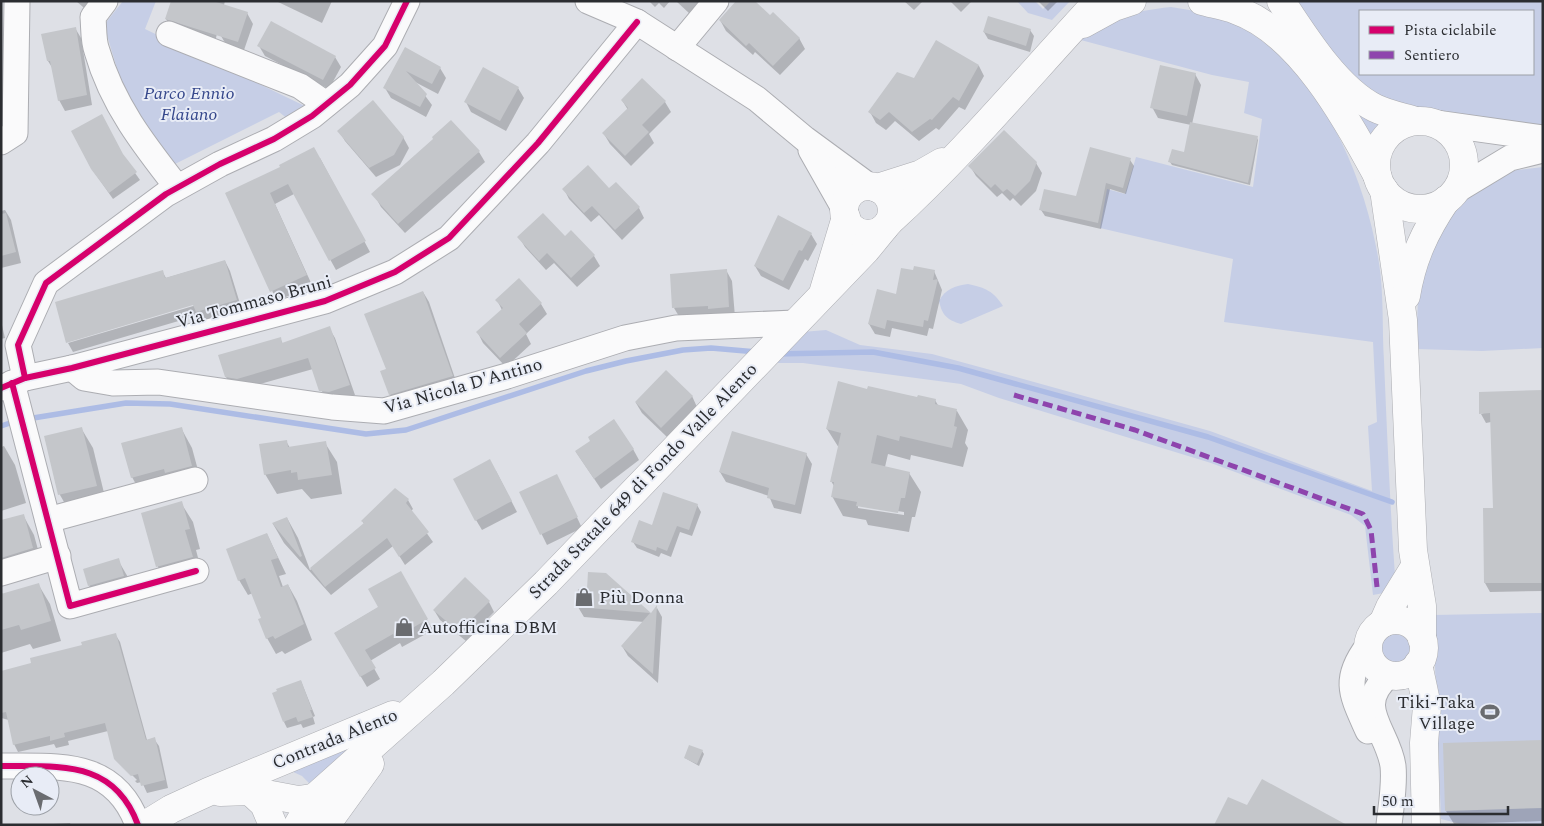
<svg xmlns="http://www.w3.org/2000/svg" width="1544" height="826" font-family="Spectral,serif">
<rect width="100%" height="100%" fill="#dee0e6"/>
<g fill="#c6cee6" fill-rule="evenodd">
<path d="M123,1H156L145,29L311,109L293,123L279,112L173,165L124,92L104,25Z"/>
<path d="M1017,1H1035L1043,9L1051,1H1070L1052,20L1028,13Z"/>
<path d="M1287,1H1543V128L1392,106L1369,97ZM1360,11H1533V74H1360Z"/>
<path d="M1171,7C1191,10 1214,14 1233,23C1318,65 1365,173 1379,263C1384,295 1382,329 1384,361C1387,433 1390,505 1395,576L1389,592L1373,595L1365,526L1351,515L1211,463L999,398L961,384L803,363H775L802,332L826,330L860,345L932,354L1034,382L1210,431L1372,491L1368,426L1377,422L1373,342L1224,322L1233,259L1100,228L1107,189L1125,194L1136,157L1253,187L1262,119L1244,113L1249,82L1212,75L1077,39C1110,18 1132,11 1171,7Z"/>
<path d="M1350,109L1378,123L1379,127L1370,136Z"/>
<path d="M1543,167V348L1482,351L1416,349L1419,274L1459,201L1508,171Z"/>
<path d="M968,284C986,288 993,291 1003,306L961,324C947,320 942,315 939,301C945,289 955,286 968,284Z"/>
<path d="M1543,613V825H1465L1441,819L1433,615Z"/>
<circle cx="1395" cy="649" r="15"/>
<path d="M357,741L312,786L302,776L291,771Z"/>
</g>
<g fill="#0003" fill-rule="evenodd">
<path d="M76,1H99L90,13Z"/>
<path d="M172,1H225L215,42L172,29L166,19Z"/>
<path d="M276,1H332L322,23Z"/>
<path d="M649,1H670L664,8L659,3L655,7Z"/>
<path d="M676,1H702L690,14Z"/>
<path d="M904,1H923L914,10Z"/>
<path d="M950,1H972L961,12Z"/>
<path d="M1038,1H1058L1048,11Z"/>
<path d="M247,13L253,24L244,50L227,46L221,36Z"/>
<path d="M770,17L799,38L805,49L780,75L755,52L753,55L726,31L720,20Z"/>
<path d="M75,28L81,38L92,105L65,111L59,100L53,69L48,61Z"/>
<path d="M1030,30L1034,36L1030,52L988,39L984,32Z"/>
<path d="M936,42L979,66L984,76L965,110L959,107L939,130L936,128L919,141L895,121L886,130L876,123L870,112L915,79Z"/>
<path d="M259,46L335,57L341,67L329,89L265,56Z"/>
<path d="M405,49L440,68L446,78L438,94L415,82L432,105L426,117L391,98L385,88Z"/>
<path d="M1195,74L1201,85L1192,124L1257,138L1258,140L1250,185L1172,165L1170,162L1185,153L1191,125L1158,118L1152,107Z"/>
<path d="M642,80L665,102L671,112L649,134L654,143L631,166L610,144L604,134L628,110L622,100Z"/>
<path d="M518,88L524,98L506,131L471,112L466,102Z"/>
<path d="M339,131L403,137L409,148L400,165L376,177L345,141Z"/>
<path d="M479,152L485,162L405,233L381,207L375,196Z"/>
<path d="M123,156L140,180L113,199L92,169Z"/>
<path d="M320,158L370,252L336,270L294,194L275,204L312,285L277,301L226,193Z"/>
<path d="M1130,160L1134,166L1126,194L1110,189L1101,229L1045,216L1041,210L1077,198Z"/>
<path d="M1036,163L1042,173L1036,191L1021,206L1013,198L1010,201L1002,193L997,197L976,176L970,166Z"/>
<path d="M564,189L609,190L639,208L644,218L622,240L599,215L591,222L569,199Z"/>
<path d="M5,210L11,220L21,263L1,268V211Z"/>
<path d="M811,234L817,244L808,261L805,259L789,290L761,276L755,266Z"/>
<path d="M519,237L565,238L594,256L600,266L577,287L554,263L546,270L525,247Z"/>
<path d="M225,261L230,271L242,310L203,322L199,315L73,352L68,343L200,304L199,302L67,342L56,303L162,271L166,278Z"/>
<path d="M726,270L732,281L735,317L680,318L674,308Z"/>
<path d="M934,271L942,290L933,329L929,328L927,336L892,328L890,337L875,334L869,324L897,295Z"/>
<path d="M519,280L541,304L547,314L526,334L531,344L506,367L483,343L478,333L502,310L497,300Z"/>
<path d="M423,292L429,302L458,387L396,404L390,394L387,370Z"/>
<path d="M1,321L5,338L1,339Z"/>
<path d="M329,328L335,338L355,395L336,402L326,401L313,369L243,389L232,387L226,377L280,338L283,344Z"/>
<path d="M868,390L935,400L939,407L957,411L968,430L965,443L968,448L963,467L911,455L910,460L888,454L885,467L909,473L921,492L915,517H912L909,532L868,525L866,520L843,516L832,496L834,486L831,481L839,448L827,429ZM858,505L904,512V515L858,508Z"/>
<path d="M1543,391V591L1490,592L1485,583L1495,509L1491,422L1486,423L1481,414Z"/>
<path d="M692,396L697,407L667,437L642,413L636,403Z"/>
<path d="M81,428L93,448L107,505L71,514L60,495L45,437Z"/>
<path d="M181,428L192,448L202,485L143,497L132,477Z"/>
<path d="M286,441L290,448L325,443L337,462L342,494L311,499L302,489L277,494L265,474Z"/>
<path d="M592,441L633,449L639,460L601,489L576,452Z"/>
<path d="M4,446L15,465L26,503L1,511V447Z"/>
<path d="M806,454L812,464L801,514L774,508L769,496L726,482L720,472Z"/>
<path d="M496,471L517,512L482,530L476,520Z"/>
<path d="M562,486L582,528L547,545L521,492Z"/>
<path d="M396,490L408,500L413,509L411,511L433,542L405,565L393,546L331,595L284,543L273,524L287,518L298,538L310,570L364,524L363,522Z"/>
<path d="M181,503L193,522L200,549L196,550L203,577L169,586L158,567L143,514Z"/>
<path d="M697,505L701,512L692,536L680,532L671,557L661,553L659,557L637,548L633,542L653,527Z"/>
<path d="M23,515L34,535L43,568L1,582V521Z"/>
<path d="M267,534L286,574L279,576L283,587L288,585L297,601L312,640L285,654L282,651L276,654L267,638L263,618L253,593L248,595L239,580Z"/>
<path d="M118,560L129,579L100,605L89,586Z"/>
<path d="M400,573L433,630L402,647L400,643L370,661L380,679L367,687L335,633L379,607Z"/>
<path d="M606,574L651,614L657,608L662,617L658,683L628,656L622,646L644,622L584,617L578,607L588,591Z"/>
<path d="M38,584L50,604L61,641L33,649L30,644L1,653V591L3,595Z"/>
<path d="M489,602L494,612L466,641L440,620L434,610Z"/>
<path d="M115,634L120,642L147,740L154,739L159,746L168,788L147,793L142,782L137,783L120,766L135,781L137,780L117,760L108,731L68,741L69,745L56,748L54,744L18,752L14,744L9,720L1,718V672L33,664Z"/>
<path d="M301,681L315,716L313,717L315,724L303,728L301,724L287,728L284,722Z"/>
<path d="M1543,741V821L1454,824L1446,811Z"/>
<path d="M702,751L704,754L699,766L685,758Z"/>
<path d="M70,823L71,825H36Z"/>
</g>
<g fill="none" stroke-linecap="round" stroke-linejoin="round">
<g stroke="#adbce5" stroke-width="5.5">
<path d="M776,354L873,352L958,368L1208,437L1392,502"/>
<path d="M27,419L126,403L170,404L366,434L406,430L586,371L626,361L683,350L711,348L757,352"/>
<path d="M1,426L16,421"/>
</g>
</g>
<g fill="#c4c6ca">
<path d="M171,1H213L248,12L238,42L165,19Z"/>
<path d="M736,1H755L770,15L773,12L800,38L773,66L749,43L746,46L719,20Z"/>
<path d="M988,16L1031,29L1026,46L983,32Z"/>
<path d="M271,21L336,56L323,80L257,46Z"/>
<path d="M76,27L87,95L58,101L50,61H47L41,34Z"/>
<path d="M936,40L979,65L959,101L953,97L932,120L930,119L912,132L889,112L880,120L868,112L897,72L914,78Z"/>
<path d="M405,47L441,67L432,84L406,71L427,94L420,107L383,88Z"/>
<path d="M1160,65L1196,73L1187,116L1150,108Z"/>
<path d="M483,67L519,87L500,121L464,102Z"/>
<path d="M642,78L666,101L642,125L649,132L625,156L602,133L628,108L621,100Z"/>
<path d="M373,100L404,137L394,155L369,168L337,131Z"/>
<path d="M102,114L123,154L137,172L109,193L91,169L71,131Z"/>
<path d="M451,120L480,151L398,224L371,194L433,139L432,137Z"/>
<path d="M1190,122L1258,136L1248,183L1168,162L1172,149L1184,152Z"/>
<path d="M1004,130L1037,162L1030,181L1015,196L1007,189L1003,192L995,184L991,188L968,166Z"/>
<path d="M314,147L366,241L329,261L288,184L270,193L307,275L270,292L225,193L280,167L279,165Z"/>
<path d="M1090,147L1131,158L1123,188L1106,183L1098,223L1039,210L1044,189L1076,196Z"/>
<path d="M588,165L609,188L616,182L640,207L615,230L592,206L584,213L562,189Z"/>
<path d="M6,213L16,252L1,256V214Z"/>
<path d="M543,213L565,236L571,230L595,255L571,278L547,253L539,261L517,237Z"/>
<path d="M778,215L812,233L802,251L799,250L783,281L754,266Z"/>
<path d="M225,260L237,300L196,312L193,305L66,343L55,302L163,270L165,278Z"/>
<path d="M914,266L935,270L933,280L938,279L928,321L924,320L923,327L887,320L885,329L868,324L877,289L896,294L901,268L913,270Z"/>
<path d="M727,269L729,307L708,309V306L672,308L670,274Z"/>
<path d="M519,278L542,303L519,324L527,333L500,358L476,332L503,308L495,300Z"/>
<path d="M423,291L453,376L389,395L380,371L386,369L364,314Z"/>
<path d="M330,326L350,385L329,392L319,391L308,358L237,379L225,377L218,355L281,337L282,343Z"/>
<path d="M666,370L693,396L661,428L635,402Z"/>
<path d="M838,381L867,389L868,386L917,397L918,395L936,399L935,404L957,409L954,426L957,427L952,448L900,436L899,441L877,435L871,463L910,472L905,498H901L898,513L856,506L857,502L831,497L834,482H830L841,433L826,429Z"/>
<path d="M1543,390V583H1484L1483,508H1493L1490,413L1479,414V392Z"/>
<path d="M614,419L634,449L594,479L575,451L590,441L588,437Z"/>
<path d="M82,427L97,486L58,495L44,436Z"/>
<path d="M182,427L192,466L165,473L164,469L131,478L121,443Z"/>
<path d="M732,431L807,453L795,505L767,498L769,488L719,472Z"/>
<path d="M287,440L288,447L326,441L332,475L298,480L297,472L291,473V470L264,475L259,444Z"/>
<path d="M490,459L512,501L475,521L453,479Z"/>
<path d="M557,474L578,517L540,535L519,492Z"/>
<path d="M395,488L409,499L406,503L429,532L399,557L387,538L325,587L310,568L364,523L361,521Z"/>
<path d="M663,492L698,504L689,530L677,526L667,551L657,547L656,551L631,542L639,520L652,525Z"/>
<path d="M182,501L190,529L185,530L193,557L156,567L141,513Z"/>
<path d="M24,514L33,548L1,558V520Z"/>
<path d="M287,517L302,556L300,557L272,523Z"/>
<path d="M267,533L278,558L271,560L281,587L288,584L304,624L275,639L273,636L266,639L258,619L261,618L245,578L238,581L226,549Z"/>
<path d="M119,558L124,576L88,586L83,569Z"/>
<path d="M401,571L428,619L395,638L393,634L365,650L376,668L360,677L334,633L378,607L368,589Z"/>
<path d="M588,572L606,573L651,613L657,605L653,674L621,646L650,613L577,607L578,589H587Z"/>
<path d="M465,577L490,601L459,632L433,610Z"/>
<path d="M39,583L51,621L21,630L19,625L1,630V594Z"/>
<path d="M116,633L146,740L155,737L165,780L141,786L138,774L131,776L114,759L105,723L64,733L65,737L50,741V736L13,745L6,712L1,713V671L31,663L30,658L82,645L81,642Z"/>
<path d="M301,680L312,710H310L313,717L298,722L296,717L283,722L272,693L277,691L276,689Z"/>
<path d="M1543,740V808L1445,811L1443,743Z"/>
<path d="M689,745L703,750L697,764L684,758Z"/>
<path d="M1262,779L1347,825H1214L1228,797L1247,805Z"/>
</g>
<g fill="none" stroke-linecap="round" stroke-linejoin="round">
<g stroke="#acadb2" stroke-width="27">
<g id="minor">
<path d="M105,1L93,17C94,28 93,41 97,51C112,104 144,145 177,187"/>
<path d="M588,1L637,22L757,99L805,139L869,186"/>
<path d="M169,34L300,86L326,104"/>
<path d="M677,48L716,1"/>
<path d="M1436,123L1543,138"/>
<path d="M1,142L15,133L17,1"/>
<path d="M811,150L845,210"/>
<path d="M1457,190L1510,158L1543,150"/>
<path d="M72,368L84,378L113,383L158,382L332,407L384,411L507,376L625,338L676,328L795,323"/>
<path d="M25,378L18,345L46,283L166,194L220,164L274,139L312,116L350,85L385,46L407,1"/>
<path d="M12,383L70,606L196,571"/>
<path d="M1,388L25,378L72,368L325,301L395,272L449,238L538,143L637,22"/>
<path d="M48,520L195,480"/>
<path d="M1,573L58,556"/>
<path d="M1389,675C1352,707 1388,730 1393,766C1395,786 1391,805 1389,825"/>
<path d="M1368,731C1352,695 1342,680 1368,646"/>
<path d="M1,766C59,767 114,759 138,825"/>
</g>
</g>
<g stroke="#acadb2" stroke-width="29">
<g id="major">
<path d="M1202,1C1213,4 1225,6 1236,10C1299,32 1347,119 1377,175"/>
<path d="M1281,1C1304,36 1337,89 1375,108C1387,114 1403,117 1416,121"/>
<path d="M1083,24L1114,7L1132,1"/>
<circle cx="1420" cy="165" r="44"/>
<circle cx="868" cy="210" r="24"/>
<path d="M877,188L921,174L942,162"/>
<path d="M1384,190L1403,320L1413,550L1422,606V639"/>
<path d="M889,222C964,154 1029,75 1098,1"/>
<path d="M824,290L846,217"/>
<path d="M1406,296C1412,259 1425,231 1446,200"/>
<circle cx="1396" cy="648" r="28"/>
<path d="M1383,623L1390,607L1414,568"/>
<path d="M1418,664L1427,706L1424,743L1426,825"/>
<path d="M250,791L264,804L273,825"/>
<path d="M220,792L250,791L298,800L326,796"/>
<path d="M145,825L171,809L208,792L393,715"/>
<path d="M298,825L314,798L443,683L546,583L866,250L884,228"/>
<path d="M326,825L370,764"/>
</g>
</g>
<use href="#minor" stroke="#fafafb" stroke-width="25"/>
<use href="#major" stroke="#fafafb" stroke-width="28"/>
<path stroke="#8e44ad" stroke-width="5" stroke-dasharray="10 5" stroke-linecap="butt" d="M1014,395L1135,430L1363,514L1371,530L1377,587"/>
<g stroke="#e8ecf6" stroke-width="9">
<g id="cycleway">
<path d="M25,378L18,345L46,283L166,194L220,164L274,139L312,116L350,85L385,46L407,1"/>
<path d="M12,383L70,606L196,571"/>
<path d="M1,388L25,378L72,368L325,301L395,272L449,238L538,143L637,22"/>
<path d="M1,766C59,767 114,759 138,825"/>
</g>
</g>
<use href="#cycleway" stroke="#d6006c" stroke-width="6"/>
</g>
<defs>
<g id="shop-bare" transform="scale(1.5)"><path d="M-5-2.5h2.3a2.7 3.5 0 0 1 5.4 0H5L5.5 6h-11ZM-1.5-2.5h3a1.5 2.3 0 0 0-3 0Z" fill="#6a6c70" stroke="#e8ecf6" stroke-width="2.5" paint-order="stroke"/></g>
<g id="stadium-bare" transform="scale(1.5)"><path d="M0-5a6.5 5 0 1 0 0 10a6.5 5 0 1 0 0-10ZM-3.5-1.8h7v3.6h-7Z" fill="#6a6c70" stroke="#e8ecf6" stroke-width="2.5" paint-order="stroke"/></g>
</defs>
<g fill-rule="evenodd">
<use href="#shop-bare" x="584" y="597"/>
<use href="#shop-bare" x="404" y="627"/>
<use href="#stadium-bare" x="1490" y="712"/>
</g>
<g text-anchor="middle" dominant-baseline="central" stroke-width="4" stroke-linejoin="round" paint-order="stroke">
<g font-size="18" font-style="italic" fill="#36488c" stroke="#e8ecf6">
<text x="189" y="93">Parco Ennio<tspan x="189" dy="21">Flaiano</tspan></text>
</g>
<g font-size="18" fill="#2b2d31" stroke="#e8ecf6">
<text transform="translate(254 302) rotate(-15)">Via Tommaso Bruni</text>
<text transform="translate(463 386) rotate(-16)">Via Nicola D'Antino</text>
<text transform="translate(643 481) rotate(-46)">Strada Statale 649 di Fondo Valle Alento</text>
<text transform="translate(335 739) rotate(-22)">Contrada Alento</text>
</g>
<g font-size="18" fill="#2b2d31" stroke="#e8ecf6" text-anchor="start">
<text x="599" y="597">Più Donna</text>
<text x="419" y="627">Autofficina DBM</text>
<text x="1475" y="702" text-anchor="end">Tiki-Taka<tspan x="1475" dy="21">Village</tspan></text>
</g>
</g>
<rect width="1544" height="826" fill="none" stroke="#2b2d31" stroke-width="5"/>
<rect x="1359" y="10" width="175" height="65" fill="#e8ecf6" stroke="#9ca0a7"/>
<rect x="1369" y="26" width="25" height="8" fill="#d6006c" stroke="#9ca0a7"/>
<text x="1404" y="35" font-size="15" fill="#2b2d31">Pista ciclabile</text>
<rect x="1369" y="51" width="25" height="8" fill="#8e44ad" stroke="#9ca0a7"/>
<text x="1404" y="60" font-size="15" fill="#2b2d31">Sentiero</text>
<g transform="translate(35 791) rotate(319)"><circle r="24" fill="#e8ecf6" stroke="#9ca0a7"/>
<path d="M0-4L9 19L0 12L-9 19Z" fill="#6a6c70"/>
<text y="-8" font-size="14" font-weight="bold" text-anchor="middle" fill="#2b2d31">N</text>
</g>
<path d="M1374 806v8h134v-8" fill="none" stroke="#2b2d31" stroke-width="2.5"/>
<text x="1382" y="806" font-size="15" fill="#2b2d31" stroke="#e8ecf6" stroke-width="4" paint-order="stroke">50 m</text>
</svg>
